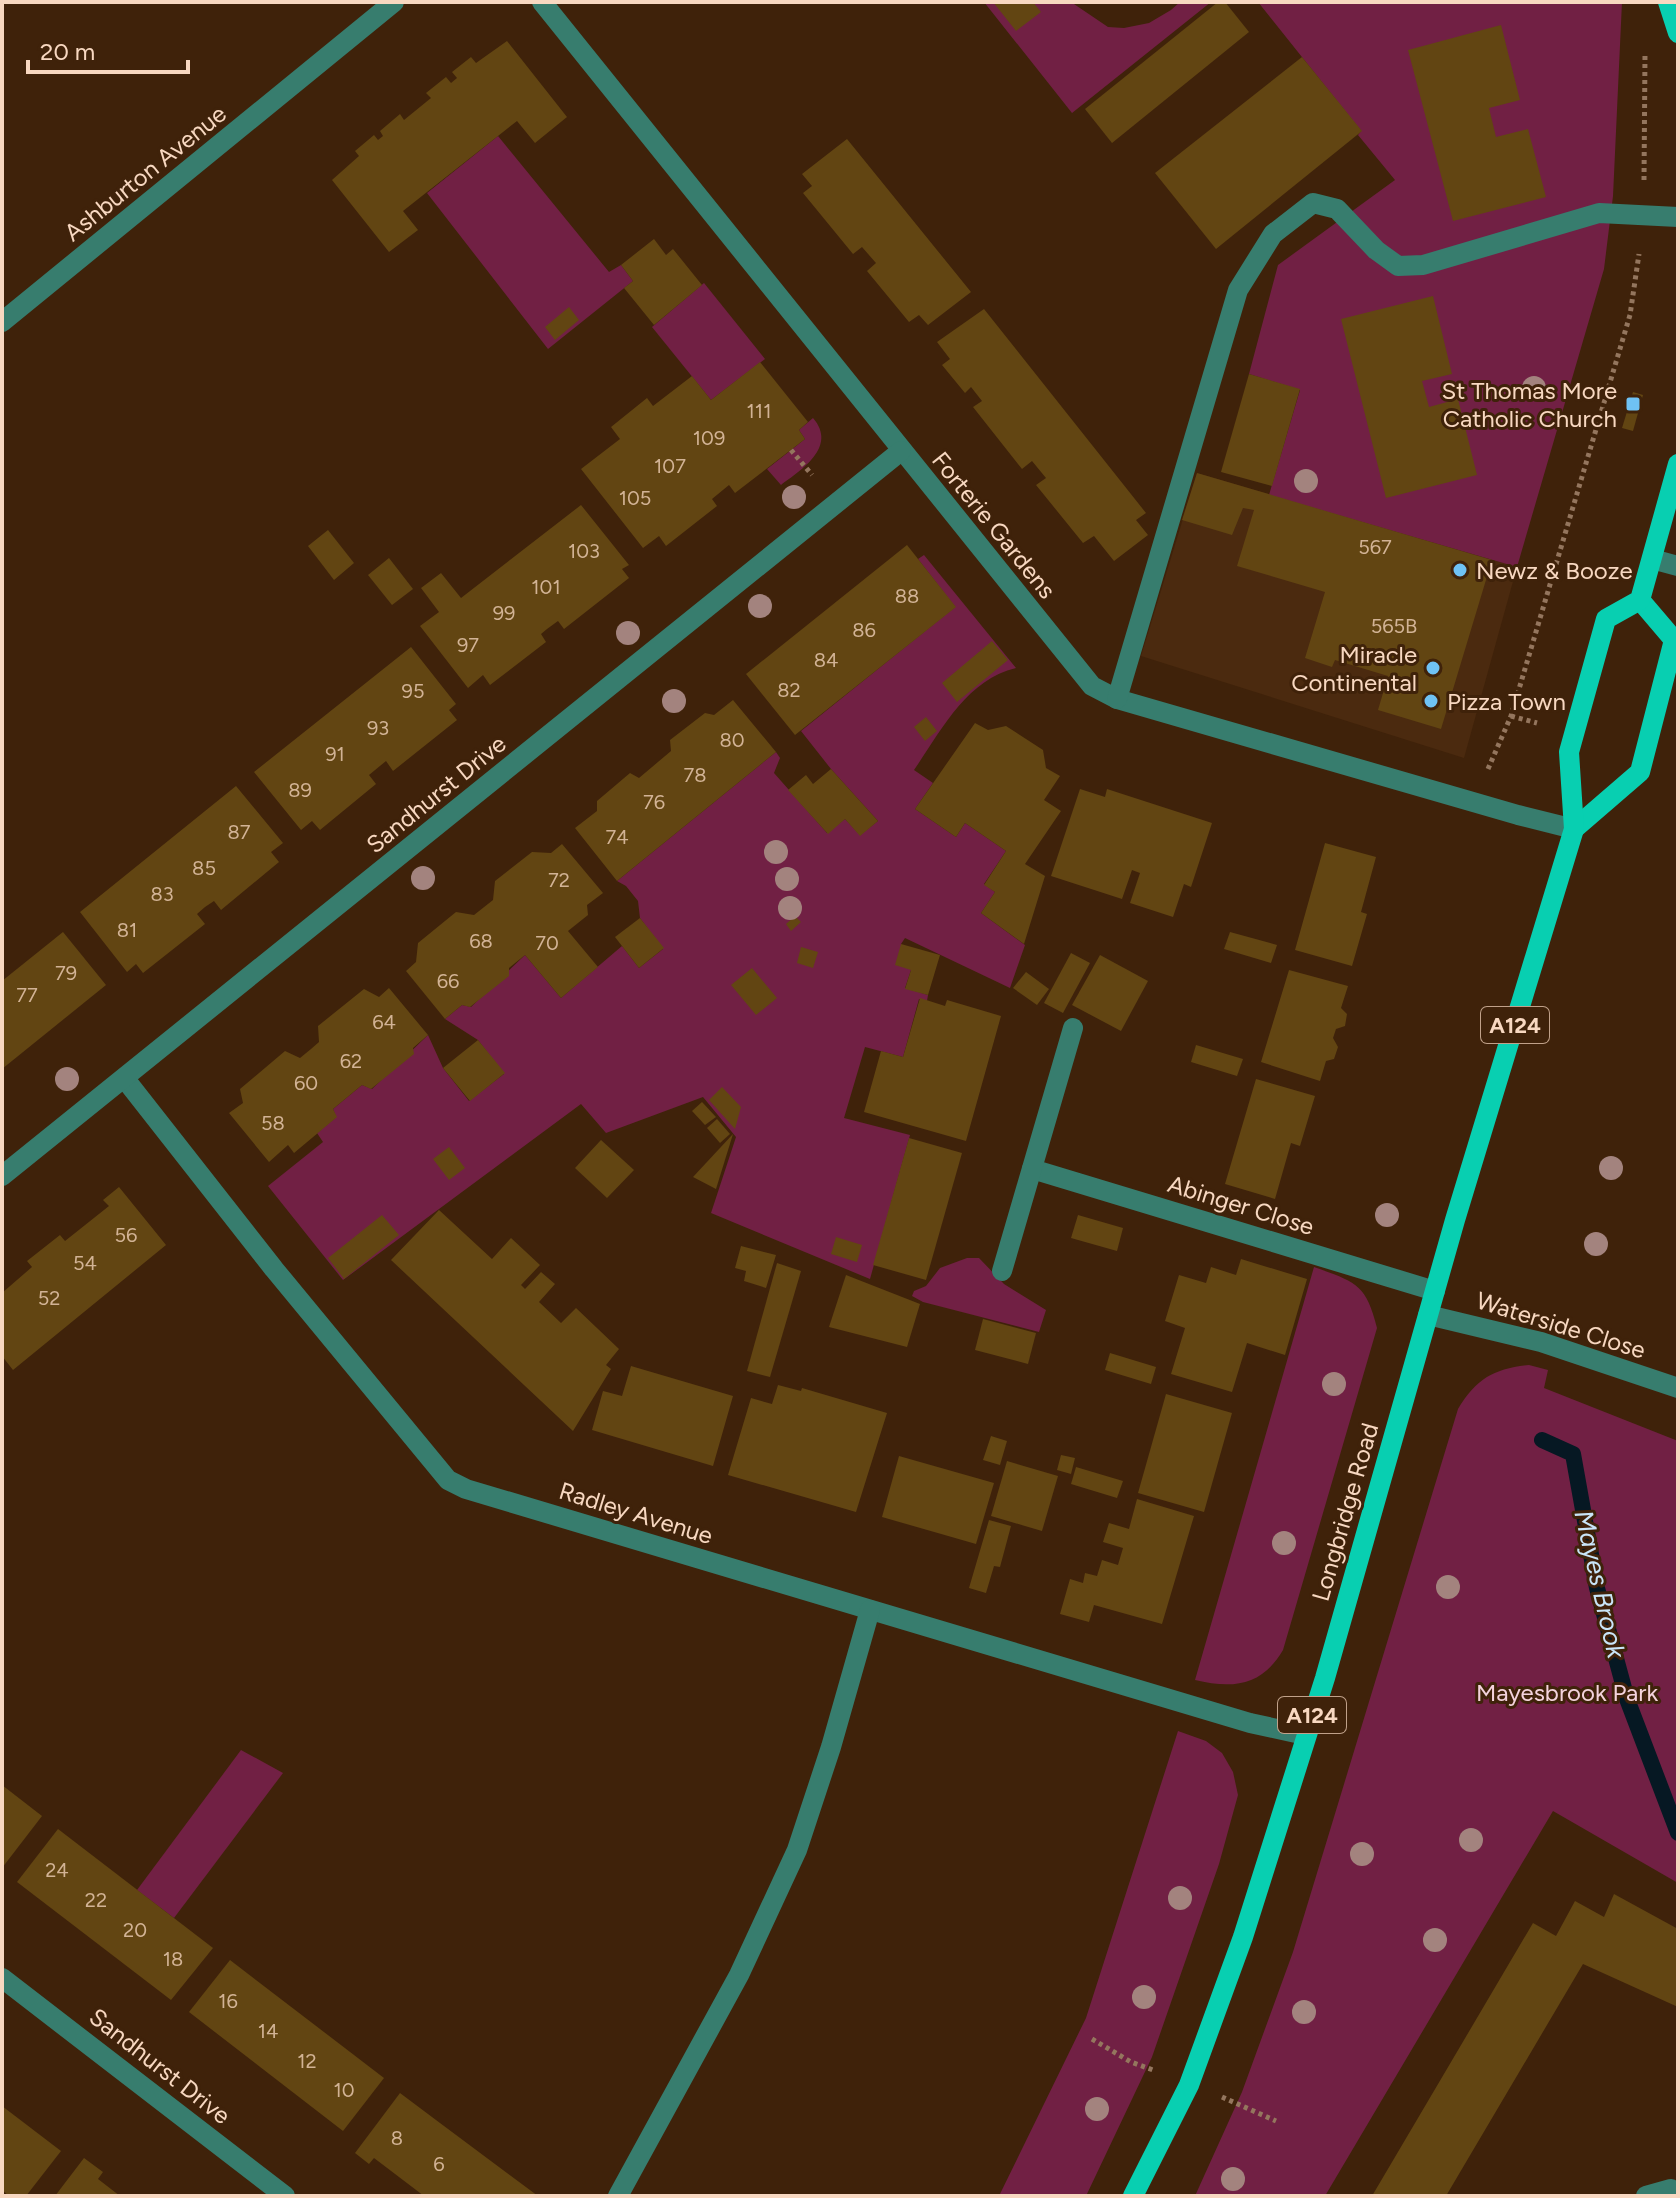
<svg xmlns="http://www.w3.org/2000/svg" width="1680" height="2198" font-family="Figtree,sans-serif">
<rect width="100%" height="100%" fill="#3f220a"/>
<path fill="#4b2a0f" d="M1197,473L1517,567L1464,758L1141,656Z"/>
<g fill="#712044">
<path d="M984,2H1071L1108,27L1124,28L1149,23L1171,10L1180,2H1211L1072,113Z"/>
<path d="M1258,2H1622L1613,196L1604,269L1517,567L1269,495L1300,390L1249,374L1278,265L1395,180L1358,135L1361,131Z"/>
<path d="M498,136L609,272L621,265L633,281L548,349L427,193Z"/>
<path d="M704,283L765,359L711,400L652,327Z"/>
<path d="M813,418C838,447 801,470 781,485L767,469L805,439L799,430Z"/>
<path d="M924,555L1016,668C966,680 941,731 914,770L933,783L915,809L956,837L965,823L1006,851L984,884L995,892L981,913L1025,945L1010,988L905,938L901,944L911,970L905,988L928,995L927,1001L919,999L903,1057L865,1047L844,1118L910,1135L870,1279L711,1213L736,1137L703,1097L606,1133L581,1104L343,1280L268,1186L323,1142L317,1133L336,1117L333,1109L362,1085L372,1089L428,1035L443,1068L469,1101L504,1074L478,1040L445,1019L462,1005L471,1007L525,955L561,998L622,946L639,968L663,949L640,918L638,901L626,886L617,881L776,752L780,758L774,773L827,833L845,819L860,835L878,821L831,769L801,731L955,607L918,559Z"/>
<path d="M967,1258H979L1004,1284L1046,1310L1039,1332L923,1302L912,1296L914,1291L926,1286L940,1268Z"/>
<path d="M1314,1267C1355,1282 1366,1283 1377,1328L1283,1650C1262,1686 1233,1689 1195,1680Z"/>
<path d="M1529,1365L1548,1370L1544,1388L1678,1441V1883L1553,1811L1325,2196H1195L1242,2092L1293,1952L1458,1409C1477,1378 1494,1369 1529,1365Z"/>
<path d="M1178,1731L1206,1741L1222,1753L1233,1772L1238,1795L1219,1864L1152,2057L1086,2196H999L1086,2018Z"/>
<path d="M241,1750L283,1773L174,1918L137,1890Z"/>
</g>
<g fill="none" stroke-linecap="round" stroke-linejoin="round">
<path stroke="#061823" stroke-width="16" d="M1542,1440L1573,1454L1597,1588L1627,1699L1678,1833"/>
</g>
<g fill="#624512">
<path d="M993,2H1033L1041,12L1016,31Z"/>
<path d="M1218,2H1225L1249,32L1112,143L1085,109Z"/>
<path d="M1501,25L1520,100L1489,108L1496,137L1528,129L1546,197L1453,221L1408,50Z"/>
<path d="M507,41L567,117L535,143L517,121L403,211L418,230L389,252L332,180L359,156L355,151L374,135L378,140L383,136L380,131L400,114L404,120L431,98L426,93L446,77L451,83L457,78L452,72L471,57L476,63Z"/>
<path d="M1302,57L1362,131L1216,249L1155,173Z"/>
<path d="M847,139L971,292L928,325L919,315L909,322L867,271L876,263L862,247L853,254L803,193L812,186L802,174Z"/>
<path d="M654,239L666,255L673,249L702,285L654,325L624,288L633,281L621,265Z"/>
<path d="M1433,296L1452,374L1422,381L1429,407L1458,399L1477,475L1386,498L1341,319Z"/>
<path d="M569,307L579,320L555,340L545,327Z"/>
<path d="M984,309L1146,513L1136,520L1148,535L1114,561L1094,536L1083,543L1036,485L1046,478L1032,461L1022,469L973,407L982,401L971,387L965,393L942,365L950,359L937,342Z"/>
<path d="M760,362L808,422L799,430L805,439L735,493L729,485L712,499L717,506L666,546L659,536L643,548L581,469L620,439L611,427L647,398L653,406L692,376L711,400Z"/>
<path d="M1249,374L1300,389L1272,486L1221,472Z"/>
<path d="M1633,392L1643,395L1633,431L1622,428Z"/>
<path d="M1197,473L1492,560L1441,729L1378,710L1388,676L1335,660L1332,667L1305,658L1325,592L1237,566L1254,510L1243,508L1232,535L1182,520Z"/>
<path d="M581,505L629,565L622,569L629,578L564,629L558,621L547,629L541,634L546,642L490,685L483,675L468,688L420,626L439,612L421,588L441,573L461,598Z"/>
<path d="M328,530L354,563L334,580L308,546Z"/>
<path d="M907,545L956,607L795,735L746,674Z"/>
<path d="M389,558L413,589L392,605L368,575Z"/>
<path d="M992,641L1008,660L957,702L942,683Z"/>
<path d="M411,647L456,704L449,710L457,720L393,771L386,761L369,775L376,784L320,830L312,821L301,830L254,772Z"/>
<path d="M733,700L776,752L617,881L575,828L597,811V801L630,773L639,778L671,751L670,740L705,713L714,715Z"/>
<path d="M926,717L937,731L925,741L914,727Z"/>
<path d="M975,723L988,730L1006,726L1043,750L1046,768L1060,776L1044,800L1061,811L1025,864L1045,876L1024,944L981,913L995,892L984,885L1006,851L965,823L956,837L915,809Z"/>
<path d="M831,769L878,821L860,836L845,819L828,834L788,790L806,775L813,784Z"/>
<path d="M236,786L283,843L271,852L279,862L221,910L214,901L205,907L197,914L205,924L143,973L136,964L127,972L80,912Z"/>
<path d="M1080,789L1105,797L1107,789L1212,823L1191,887L1184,884L1173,917L1130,903L1140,873L1132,870L1122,899L1051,876Z"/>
<path d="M1325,843L1376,857L1361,912L1367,914L1352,966L1295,950Z"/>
<path d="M562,844L603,893L587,905L588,915L568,931L598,967L561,998L525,955L509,968V976L470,1007L462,1005L445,1019L406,971L416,962L418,943L456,912L474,915L493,900L495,881L532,852L551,853Z"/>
<path d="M795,916L801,922L791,931L786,924Z"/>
<path d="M640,918L664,948L639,968L615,937Z"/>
<path d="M63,932L106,985L2,1069V981Z"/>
<path d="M1230,932L1277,945L1271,963L1224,949Z"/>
<path d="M901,944L940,955L928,995L905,989L911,970L895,965Z"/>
<path d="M801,947L818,952L813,968L797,963Z"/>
<path d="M1071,953L1090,963L1063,1013L1044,1003Z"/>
<path d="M1100,955L1148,981L1121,1031L1072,1005Z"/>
<path d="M752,968L777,998L756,1015L731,985Z"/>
<path d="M1289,970L1348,986L1341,1008L1347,1014L1345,1026L1336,1029L1333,1038L1338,1047L1334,1059L1326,1061L1320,1081L1261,1062Z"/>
<path d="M1026,972L1049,989L1037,1005L1013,988Z"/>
<path d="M389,988L428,1035L413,1048L414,1054L371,1089L362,1085L333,1109L337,1117L294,1153L288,1145L269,1162L229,1113L243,1103L240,1089L285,1051L300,1058L311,1049L319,1042L318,1026L364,989L379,997Z"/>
<path d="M920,998L945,1006L947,1000L1001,1016L966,1141L864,1112L881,1051L903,1057Z"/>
<path d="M478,1040L505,1073L470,1101L443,1068Z"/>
<path d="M1196,1045L1243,1059L1237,1076L1191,1062Z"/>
<path d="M1256,1079L1315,1096L1300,1146L1291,1143L1275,1199L1225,1184Z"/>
<path d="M722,1087L741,1107L735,1129L709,1100Z"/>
<path d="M702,1102L716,1117L705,1125L692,1111Z"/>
<path d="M717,1119L730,1134L720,1143L707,1128Z"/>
<path d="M733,1134L716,1189L693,1177Z"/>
<path d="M909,1138L962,1153L926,1280L873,1265Z"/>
<path d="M601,1140L634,1170L607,1198L575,1168Z"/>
<path d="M449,1147L465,1168L449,1180L433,1159Z"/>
<path d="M119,1187L166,1245L13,1370L2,1356V1293L32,1267L27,1261L60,1235L65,1241L109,1206L103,1200Z"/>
<path d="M439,1210L492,1259L511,1238L540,1265L521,1285L525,1289L541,1272L555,1284L539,1302L561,1323L576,1308L619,1349L606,1365L611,1369L573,1431L391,1260Z"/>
<path d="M382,1215L399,1235L344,1279L328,1258Z"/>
<path d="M1078,1215L1123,1228L1117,1251L1071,1238Z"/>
<path d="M836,1237L862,1245L857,1262L831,1254Z"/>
<path d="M741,1246L776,1255L766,1288L744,1281L746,1271L735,1268Z"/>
<path d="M1241,1259L1307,1279L1285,1355L1247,1343L1232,1392L1171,1374L1185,1328L1165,1321L1179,1275L1206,1283L1211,1267L1236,1275Z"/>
<path d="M777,1263L801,1271L770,1377L747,1371Z"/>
<path d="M846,1275L920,1304L907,1347L829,1327Z"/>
<path d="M983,1319L1036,1333L1028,1364L975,1350Z"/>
<path d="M1110,1353L1156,1367L1151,1384L1105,1370Z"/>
<path d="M631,1366L733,1396L713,1466L592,1430L603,1391L622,1396Z"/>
<path d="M778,1385L801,1391L802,1388L887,1413L856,1512L728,1475L751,1398L772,1404Z"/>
<path d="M1166,1394L1232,1413L1204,1512L1138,1493Z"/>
<path d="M991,1436L1007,1441L1000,1465L983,1460Z"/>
<path d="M1061,1455L1075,1458L1071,1474L1057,1470Z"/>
<path d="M899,1456L994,1483L976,1544L882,1517Z"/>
<path d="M1007,1461L1058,1476L1042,1531L991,1516Z"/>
<path d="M1076,1467L1123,1481L1117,1498L1071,1484Z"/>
<path d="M1137,1499L1194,1516L1162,1624L1094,1605L1089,1622L1060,1614L1070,1579L1083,1583L1085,1573L1097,1576L1102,1560L1118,1565L1123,1548L1103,1542L1109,1523L1129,1529Z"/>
<path d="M989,1520L1011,1526L1000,1567L994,1566L986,1593L969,1588Z"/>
<path d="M2,1785L42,1816L2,1868Z"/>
<path d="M58,1829L213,1948L171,2000L17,1882Z"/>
<path d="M1614,1894L1678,1929V2007L1583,1964L1446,2196H1372L1533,1923L1556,1936L1575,1901L1604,1917Z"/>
<path d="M230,1960L384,2078L343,2131L189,2012Z"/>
<path d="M400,2093L440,2123L538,2196H424L374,2158L369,2164L355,2153Z"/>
<path d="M2,2106L61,2151L26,2196H9L2,2190Z"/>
<path d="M84,2158L103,2172L98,2179L120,2196H55Z"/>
</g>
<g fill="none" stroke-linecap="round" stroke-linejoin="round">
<g stroke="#94765e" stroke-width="5" stroke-dasharray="4 4" stroke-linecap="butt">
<path d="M1644,180L1645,54"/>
<path d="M791,450L812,475"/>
<path d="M1511,716L1537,723"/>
<path d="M1488,769L1511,716L1630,315L1639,254"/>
<path d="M1092,2039L1131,2062L1153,2070"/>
<path d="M1222,2097L1276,2121"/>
</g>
<g stroke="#377d6e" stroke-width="20">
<path d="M542,2L1092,686L1117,699L1518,815L1574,829"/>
<path d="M2,322L394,2"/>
<path d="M1652,559L1678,566"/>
<path d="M1117,699L1238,290L1273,234L1313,203L1337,209L1376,250L1398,266L1423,265L1599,213L1678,217"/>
<path d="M125,1079L274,1269L448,1480L466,1489L1250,1723L1305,1735"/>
<path d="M1032,1169L1435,1291"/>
<path d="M2,1176L901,451"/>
<path d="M1002,1271L1073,1028"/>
<path d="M1428,1315L1541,1342L1678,1388"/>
<path d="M2,1978L285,2196"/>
<path d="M618,2196L739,1975L797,1850L831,1747L870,1610"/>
<path d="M1646,2196L1671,2189L1678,2196"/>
</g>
<g stroke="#08cfb1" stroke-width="20">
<path d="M1668,2L1678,33"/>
<path d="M1574,829L1640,772L1674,640L1640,600"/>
<path d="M1133,2196L1189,2085L1243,1937L1325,1678L1455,1220L1574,829L1569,752L1606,619L1640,600L1678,464"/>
</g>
</g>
<g fill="#a3837e">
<circle cx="1534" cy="388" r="12"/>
<circle cx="1306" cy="481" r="12"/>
<circle cx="794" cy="497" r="12"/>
<circle cx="760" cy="606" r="12"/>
<circle cx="628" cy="633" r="12"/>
<circle cx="674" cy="701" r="12"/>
<circle cx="776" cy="852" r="12"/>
<circle cx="423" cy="878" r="12"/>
<circle cx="787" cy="879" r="12"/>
<circle cx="790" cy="908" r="12"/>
<circle cx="67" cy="1079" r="12"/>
<circle cx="1611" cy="1168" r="12"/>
<circle cx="1387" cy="1215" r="12"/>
<circle cx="1596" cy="1244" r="12"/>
<circle cx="1334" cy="1384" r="12"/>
<circle cx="1284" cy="1543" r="12"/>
<circle cx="1448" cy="1587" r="12"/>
<circle cx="1471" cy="1840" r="12"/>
<circle cx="1362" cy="1854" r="12"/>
<circle cx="1180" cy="1898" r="12"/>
<circle cx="1435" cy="1940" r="12"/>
<circle cx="1144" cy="1997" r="12"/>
<circle cx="1304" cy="2012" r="12"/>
<circle cx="1097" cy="2109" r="12"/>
<circle cx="1233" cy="2179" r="12"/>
</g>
<g fill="#6fc2f4" stroke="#3f220a" stroke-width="3">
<rect x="1625" y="396" width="16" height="16" rx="4"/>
<circle cx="1460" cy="570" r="8"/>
<circle cx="1433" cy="668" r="8"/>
<circle cx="1431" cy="701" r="8"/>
</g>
<g text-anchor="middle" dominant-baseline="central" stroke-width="6" stroke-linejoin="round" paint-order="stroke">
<g font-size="20" fill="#d2b395">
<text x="759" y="411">111</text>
<text x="709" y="438">109</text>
<text x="670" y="466">107</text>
<text x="635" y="498">105</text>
<text x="1375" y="547">567</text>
<text x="584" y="551">103</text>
<text x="546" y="587">101</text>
<text x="907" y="596">88</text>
<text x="504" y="613">99</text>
<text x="1394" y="626">565B</text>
<text x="864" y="630">86</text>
<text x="468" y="645">97</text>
<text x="826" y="660">84</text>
<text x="789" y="690">82</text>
<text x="413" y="691">95</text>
<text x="378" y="728">93</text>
<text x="732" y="740">80</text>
<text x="335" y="754">91</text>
<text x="695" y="775">78</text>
<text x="300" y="790">89</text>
<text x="654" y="802">76</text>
<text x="239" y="832">87</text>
<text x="617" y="837">74</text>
<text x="204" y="868">85</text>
<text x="559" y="880">72</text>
<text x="162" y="894">83</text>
<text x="127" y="930">81</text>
<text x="481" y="941">68</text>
<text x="547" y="943">70</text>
<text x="66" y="973">79</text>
<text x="448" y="981">66</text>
<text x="27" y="995">77</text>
<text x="384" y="1022">64</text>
<text x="351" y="1061">62</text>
<text x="306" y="1083">60</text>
<text x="273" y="1123">58</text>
<text x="126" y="1235">56</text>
<text x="85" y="1263">54</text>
<text x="49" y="1298">52</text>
<text x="57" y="1870">24</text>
<text x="96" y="1900">22</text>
<text x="135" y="1930">20</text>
<text x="173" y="1959">18</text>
<text x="228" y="2001">16</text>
<text x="268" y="2031">14</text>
<text x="307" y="2061">12</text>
<text x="344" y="2090">10</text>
<text x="397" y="2138">8</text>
<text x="439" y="2164">6</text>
</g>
<g fill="#3f220a" stroke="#c0a18a" stroke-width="2">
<rect x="1481" y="1007" width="68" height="36" rx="6"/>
<rect x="1278" y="1697" width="68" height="36" rx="6"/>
</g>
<g font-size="22" font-weight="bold" fill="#f8d8c1">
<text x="1515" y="1025">A124</text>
<text x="1312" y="1715">A124</text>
</g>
<g font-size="24" fill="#f8d8c1" stroke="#3f220a">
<text transform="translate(145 173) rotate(-39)">Ashburton Avenue</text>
<text transform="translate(994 525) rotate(51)">Forterie Gardens</text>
<text transform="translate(436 794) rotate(-39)">Sandhurst Drive</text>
<text transform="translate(1241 1205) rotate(17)">Abinger Close</text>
<text transform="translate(1561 1325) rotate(17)">Waterside Close</text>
<text transform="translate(1345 1512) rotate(-74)">Longbridge Road</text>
<text transform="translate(636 1513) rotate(17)">Radley Avenue</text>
<text transform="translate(160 2066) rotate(38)">Sandhurst Drive</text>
</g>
<g font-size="24" fill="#f8d8c1" stroke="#3f220a" text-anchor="end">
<text x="1617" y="390">St Thomas More<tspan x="1617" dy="28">Catholic Church</tspan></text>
<text x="1476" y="570" text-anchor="start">Newz &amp; Booze</text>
<text x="1417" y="654">Miracle<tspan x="1417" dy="28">Continental</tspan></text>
<text x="1447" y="701" text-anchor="start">Pizza Town</text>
</g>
<g font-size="24" fill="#f4d3dd" stroke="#3f220a">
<text x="1567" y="1692">Mayesbrook Park</text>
</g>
<g font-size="26" font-style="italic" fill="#c9e5f8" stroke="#3f220a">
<text transform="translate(1600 1584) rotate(77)">Mayes Brook</text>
</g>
</g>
<rect width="1680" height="2198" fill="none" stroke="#f8d8c1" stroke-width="8"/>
<path d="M28 60v12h160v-12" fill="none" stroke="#f8d8c1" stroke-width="4"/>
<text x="40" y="60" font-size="24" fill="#f8d8c1" stroke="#3f220a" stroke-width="6" paint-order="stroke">20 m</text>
</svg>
